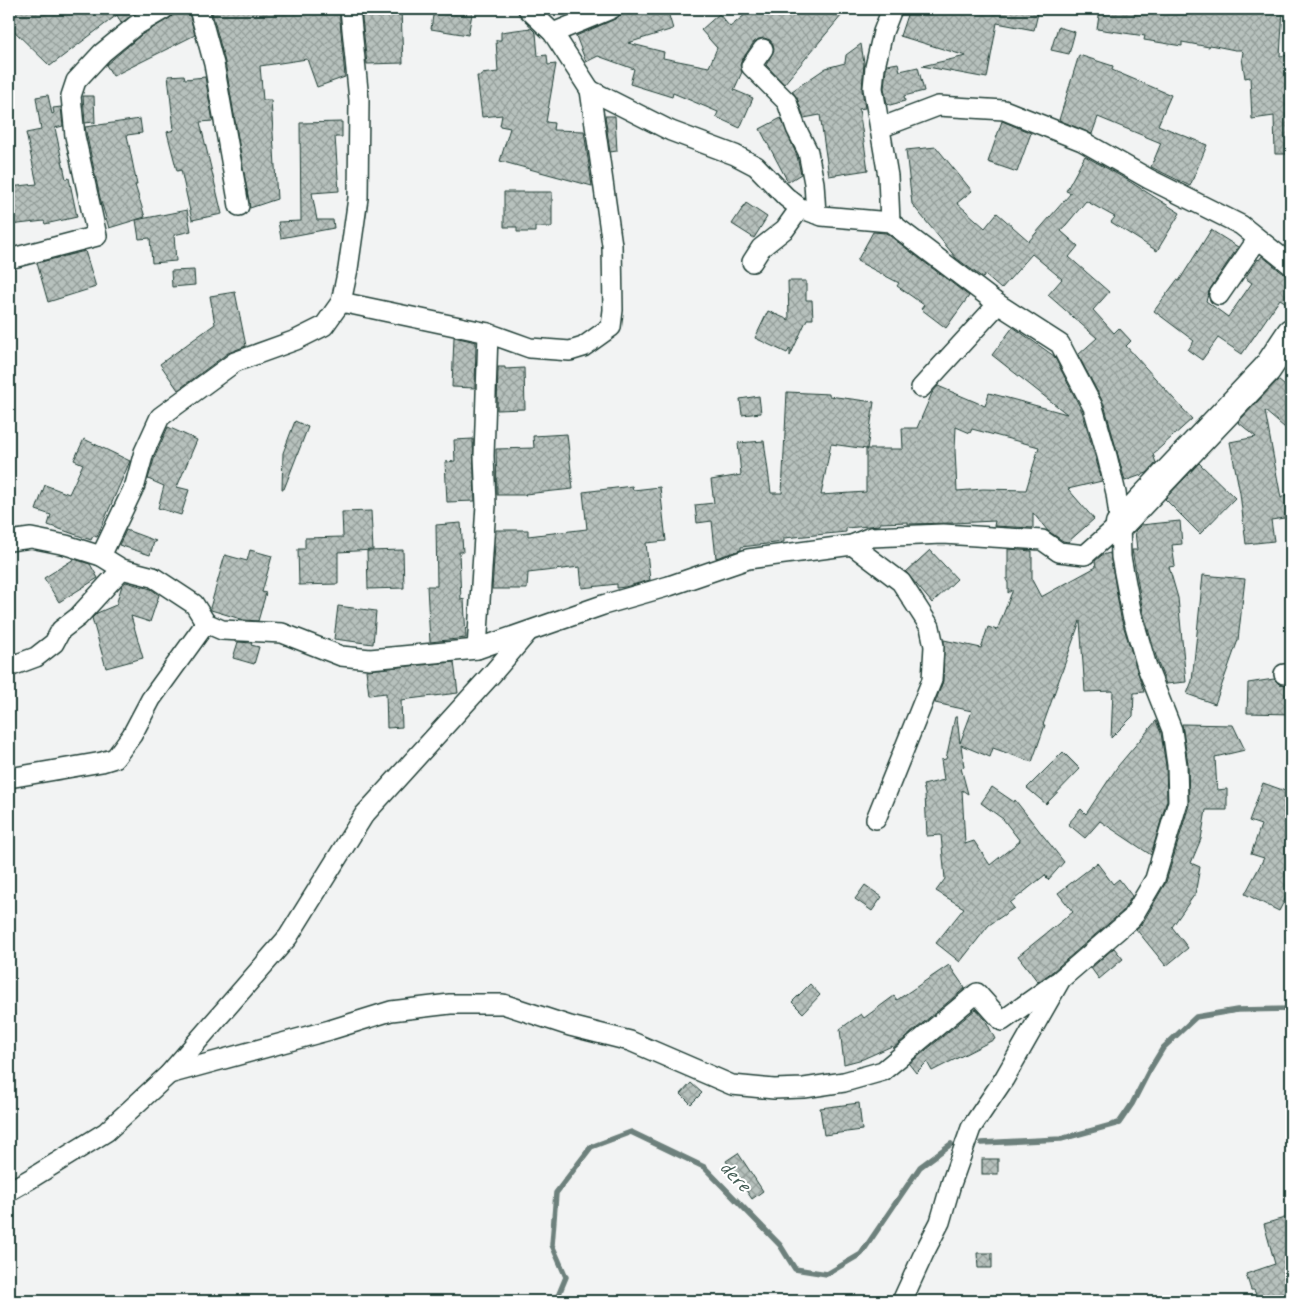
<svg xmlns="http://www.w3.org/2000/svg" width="1300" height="1310" font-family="Mynerve,sans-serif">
<defs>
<pattern id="building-cross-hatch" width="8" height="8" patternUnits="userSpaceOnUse" patternTransform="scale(1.25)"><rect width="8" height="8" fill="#b7c1bd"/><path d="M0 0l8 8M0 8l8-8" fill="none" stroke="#949e9a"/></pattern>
</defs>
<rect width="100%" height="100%" fill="#f2f3f3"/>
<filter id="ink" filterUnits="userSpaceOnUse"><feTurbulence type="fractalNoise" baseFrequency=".02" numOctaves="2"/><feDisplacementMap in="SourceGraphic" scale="10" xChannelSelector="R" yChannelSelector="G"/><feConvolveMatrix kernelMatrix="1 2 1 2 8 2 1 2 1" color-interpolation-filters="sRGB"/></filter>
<g filter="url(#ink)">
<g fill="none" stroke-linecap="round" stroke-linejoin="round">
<g stroke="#6d807b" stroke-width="5.5">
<path d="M982,1143L1061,1139L1119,1123L1132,1104L1149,1071L1163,1048L1196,1017L1237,1010L1291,1009"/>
<path d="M556,1301L566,1277L552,1245L556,1193L591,1147L631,1132L704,1167L780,1245L795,1269L827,1274L861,1254L920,1167L951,1144"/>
</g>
</g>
<g fill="url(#building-cross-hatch)" stroke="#1f3d34" fill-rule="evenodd">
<path d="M9,9H142L121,23L117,15L50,66L9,26Z"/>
<path d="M175,9H188L195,35L113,76L106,65L141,35L170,18L174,14Z"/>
<path d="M211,9H339L345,77L317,87L307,59L260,66L263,100H271L277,199L250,208L225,62Z"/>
<path d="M361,9H401L403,63L367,64Z"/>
<path d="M434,9H473L468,35L431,29Z"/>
<path d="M642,9H667L673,29L628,43L664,52L663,58L709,67L717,48L701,30L719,14L730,27L752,9H847L784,84L766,65L774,50L773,44L770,40L764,38L759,39L754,42L742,60L740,65L742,72L734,90L753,98L740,128L716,117L718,112L673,93L672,97L630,84L634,69L598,56L586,62L576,36L615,19L620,15Z"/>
<path d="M909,9H1039L1034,30L997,23L987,78L922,66L966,56L900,36Z"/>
<path d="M1100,9H1199L1218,12V9H1283L1280,56L1288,55L1291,71V154H1275L1274,116L1252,119L1250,77L1245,78L1242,58L1243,52L1241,50H1235L1210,45L1209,47L1182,42V46L1144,40L1145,36L1097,29Z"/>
<path d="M1058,27L1075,32L1069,54L1051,50Z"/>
<path d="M531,28L536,33L538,56L547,55L548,65L556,64L546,122L554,123L553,130L584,131L592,186L500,161L510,128L500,126L502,115L482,117L477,76H481V74L498,72L496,40H501V32Z"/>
<path d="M861,44L864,63L862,90L865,108L859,109L868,170L829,176L820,115L804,118L797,98L792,91L826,68L845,63L846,55Z"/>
<path d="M1079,55L1113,66L1112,70L1171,95L1158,125L1207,145L1190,186L1151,167L1161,143L1098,117L1092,134L1059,120Z"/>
<path d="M898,63L900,71L918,67L924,91L904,96L905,101L890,105L887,104L884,88L886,69L887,65Z"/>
<path d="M184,75L185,79L205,77L213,121L200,122L222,214L192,220L181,170L177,171L167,132L174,130L168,76Z"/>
<path d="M48,95L52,114L54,113L53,108L61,107L63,126L55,128L66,179L69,178L77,217L45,224L44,221L10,225L9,187L37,184L26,133L41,130L36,97Z"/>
<path d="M83,96H94L95,123L94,122L85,123Z"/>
<path d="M605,116H615L617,151L610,152Z"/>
<path d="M781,118L797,156L801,174L788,182L760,129Z"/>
<path d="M140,119L142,133L127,135L137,185H135L145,217L109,228L100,198L85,127Z"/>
<path d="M1002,121L1031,133L1017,172L988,162Z"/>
<path d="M342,122V137H335L339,191L312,193L317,220H333L334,228L281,238L278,222L301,221L300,123Z"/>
<path d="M936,147L972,191L957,203L985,228L997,213L1029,241L1071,193L1066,191L1085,156L1124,178L1180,213L1157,251L1111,222L1115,217L1086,201L1061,231L1078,246L1069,257L1109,292L1093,310L1114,333L1119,328L1131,341L1126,346L1192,419L1153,454L1156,463L1147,473L1125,481L1104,404L1078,355L1097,338L1048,295L1062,279L1032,254L1001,289L985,275L983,278L956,258L912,204L906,150Z"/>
<path d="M504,192H552V227H535V232H517V227H504Z"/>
<path d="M746,203L767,217L754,238L732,224Z"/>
<path d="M187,210L191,231L174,235L176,261L152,263L150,238L139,239L136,220Z"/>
<path d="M1211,230L1238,247L1210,289L1206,301L1228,317L1252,283L1245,278L1258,259L1259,260L1262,256L1284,274L1291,276V306L1280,299L1242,354L1218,338L1202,360L1188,350L1194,341L1154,311L1177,280L1179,281Z"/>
<path d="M873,232L886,233L969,296L946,328L921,309L924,305L897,286L899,283L857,261Z"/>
<path d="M85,251L96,287L48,302L37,263Z"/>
<path d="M194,270L195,285L172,287L171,271Z"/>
<path d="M788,281H806V300H812L813,319H807L790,356V348L787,353L755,338L768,311L789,320Z"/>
<path d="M235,292L246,346L228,353L178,390L160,364L215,324L210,296Z"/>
<path d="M1013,327L1054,356L1082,411L1096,459L1102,481L1068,489L1094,519L1068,542L1063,541L1048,531L1033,513V528L994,526L995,521L953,523L908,524V522L880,523V525L846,528V532L784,538V542L741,547V550L716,558L712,521L697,523L695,505L714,503L711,480L741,475L738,443L764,441L771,493H782L787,392L829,394V396L874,402L867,449L831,444L821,495L866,492V449H903L902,428H917L932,393L938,386L985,406L989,393L1067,414L992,355ZM956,427L970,433L972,429L1039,447L1026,490L983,489L957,491L955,450Z"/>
<path d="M454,337L476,342L475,388L452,387Z"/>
<path d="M498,367H505V369L524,368L525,409L497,410Z"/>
<path d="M1278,380L1291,391V433L1265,411L1281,498L1291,491V517L1271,520L1274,541L1246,544L1240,493L1230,442L1256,437L1238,422Z"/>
<path d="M759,396L761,413L742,415L740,399Z"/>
<path d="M295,421L308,427L284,489H282L283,453Z"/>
<path d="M168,427L197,440L177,487L189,490L181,515L158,508L164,486L148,479L155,456Z"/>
<path d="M567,434L573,489L525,494L526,495H497L496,449L534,448L533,436Z"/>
<path d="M84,439L130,461L97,537L93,536L91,540L48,525L51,515L36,510L45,485L69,494L83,464L74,460Z"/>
<path d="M473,439L475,501L447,502L445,462L455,461L454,440Z"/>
<path d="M1199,463L1235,498L1200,534L1165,499Z"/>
<path d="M632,486L633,490L660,487L666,541L646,543L650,580L625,587L617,588V584L582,588L580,567L528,573L527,589H492L496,530H528V536L587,529L583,492Z"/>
<path d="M371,511L373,550L338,552V584L299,585L298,549H305V538L343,537L342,512Z"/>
<path d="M1180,521L1182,544L1172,545L1175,566L1169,567L1178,598L1186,682L1166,684L1158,663L1143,612L1132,550H1137L1135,531L1141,525Z"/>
<path d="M461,523L463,552H459L461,600L464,599L466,638L430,642L427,586H437L436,525Z"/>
<path d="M126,530L156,541L154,542L150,555L119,545Z"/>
<path d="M1008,549L1032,551V580L1041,597L1096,567L1095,561L1102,555L1110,553L1121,618L1144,692L1134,693L1133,716L1111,738L1113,691L1085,692L1080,621L1043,725H1045L1032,762L993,748L990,757L961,745L964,767L961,768L968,794L962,790L965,844L974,841L990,865L1020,841L1003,819L981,803L992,787L1014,802L1015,800L1064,862L1048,880L1045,875L1010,903L1014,908L989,925L960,962L936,943L964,908L936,891L945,879L941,835L927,836L925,794L923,785L944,780L941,760L946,759L955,717H957L960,743L972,711L935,703L943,681L944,640L981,648L988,627L997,630L1012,592V590L1008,593V583L1006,579H1008Z"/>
<path d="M250,550L272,556L262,592L266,593L258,621L244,620L211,610L210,608L225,555L247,561Z"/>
<path d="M403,550L404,588L368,589L367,551Z"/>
<path d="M930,550L957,579L932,603L906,572Z"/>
<path d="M74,559L90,564L98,578L59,602L44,578Z"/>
<path d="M1203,575L1245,579L1238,640L1215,704L1187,694L1192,681Z"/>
<path d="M126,582L151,589L159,595L150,622L131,616L143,658L106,668L92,618L97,613L116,605L122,585Z"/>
<path d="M338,606L376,611L373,644L334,639Z"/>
<path d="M238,642L252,643L251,645L259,647L254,664L233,658Z"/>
<path d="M454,662L458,693L401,700L402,727L387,728L386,693L369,695L366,670Z"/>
<path d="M1274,679L1279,684L1291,685V714L1247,713L1248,683Z"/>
<path d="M1156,721L1161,733L1166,766L1167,800L1151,855L1100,821L1085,838L1068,824L1081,809L1086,814L1118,766Z"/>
<path d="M1182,724L1233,725L1245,750L1215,757L1217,790L1227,789V810H1206L1201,839L1191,863L1200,867L1195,894L1172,927L1188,948L1166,966L1136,929L1142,924L1166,882L1189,805L1188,764Z"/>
<path d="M1063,752L1080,769L1046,804L1027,788Z"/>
<path d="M1263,783L1291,793V824L1287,837L1291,838V888L1279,911L1245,894L1264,858L1251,854L1261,825L1249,821Z"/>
<path d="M1097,863L1113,884L1119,879L1132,896L1123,911L1052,972L1038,982L1018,956L1073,912L1058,893Z"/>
<path d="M865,885L882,897L872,911L855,899Z"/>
<path d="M1114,948L1123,959L1099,979L1091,968Z"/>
<path d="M949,965L965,988L893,1048L892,1046L863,1059L844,1064L840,1029L861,1014L864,1018L894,996L897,1000Z"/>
<path d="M810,984L820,995L803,1013L792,1002Z"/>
<path d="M976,1009L985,1019L995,1039L932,1071L927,1062L916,1073L909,1064Z"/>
<path d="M691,1083L702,1093L691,1104L681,1094Z"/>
<path d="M859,1103L862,1130L824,1135L820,1108Z"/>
<path d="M738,1153L763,1191L752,1199L726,1161Z"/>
<rect x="982" y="1159" width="16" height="15"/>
<path d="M1291,1216V1301H1259L1254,1290H1251L1246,1274L1275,1264L1264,1224Z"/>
<path d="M977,1253H992V1268H978Z"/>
</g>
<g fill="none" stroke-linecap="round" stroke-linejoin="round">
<g stroke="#1f3d34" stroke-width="22">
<g id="street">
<path d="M199,9L214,64L239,206"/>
<path d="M553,33L611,9"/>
<path d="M763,49L751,66L787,102L796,128L808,152L814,183L816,214"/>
<path d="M590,90L671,131L735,155L756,166L786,197L800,208L822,216L890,222L998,304L1060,344L1093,407L1107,456L1116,493L1120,524L1121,557L1132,615L1147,667L1172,730L1177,765L1178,802L1155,879L1132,918L1061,979L1004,1079L971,1128L951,1184L940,1222L924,1253L902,1301"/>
<path d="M880,128L938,106L1004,110L1082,141L1149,179L1241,225L1291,265"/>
<path d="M890,222L888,176L873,88L875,67L883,32L892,9"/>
<path d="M9,259L97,236L75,136L71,96L76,81L102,53L135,26L164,9"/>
<path d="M752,262L761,248L785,229L800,208"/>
<path d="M1219,295L1257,240"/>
<path d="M341,302L488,333L530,348L570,351L583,347L611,327L613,310L612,245L590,90L553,33L528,9"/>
<path d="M921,388L998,304"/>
<path d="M9,541L31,538L66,545L101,556L122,569L153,577L194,604L206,623L222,630L282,633L341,656L370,659L477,649L603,605L669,586L748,559L852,545L871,537L943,534L1042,540L1059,552L1085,555L1120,524"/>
<path d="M852,545L901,582L930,627L934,646L932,680L876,819"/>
<path d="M101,556L135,485L144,452L160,417L235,362L296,340L324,326L341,302L348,269L358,198L359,100L350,9"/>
<path d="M477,649L486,505L484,456L488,333"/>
<path d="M9,667L36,657L54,643L61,630L78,617L122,569"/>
<path d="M1284,674H1291"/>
<path d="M9,778L102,762L115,758L132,735L151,699L206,623"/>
<path d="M169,1074L330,1030L391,1011L450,1004H503L570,1026L630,1041L732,1085L774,1089L804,1088L844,1082L883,1071L977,993L1002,1021L1057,982"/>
<path d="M9,1191L30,1179L106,1132L169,1074L288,937L364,815L492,674L527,633"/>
</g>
</g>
<g stroke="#1f3d34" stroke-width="31">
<path id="secondary" d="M1120,524L1267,369L1291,333"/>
</g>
<use href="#street" stroke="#fff" stroke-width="19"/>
<use href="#secondary" stroke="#fff" stroke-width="28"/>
</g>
</g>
<g text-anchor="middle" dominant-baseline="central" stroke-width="4" stroke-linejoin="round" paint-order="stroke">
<g font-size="19" font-style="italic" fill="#465f57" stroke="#fff">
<text transform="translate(735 1177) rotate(46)">dere</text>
</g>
</g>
<rect width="1300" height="1310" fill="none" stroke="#fff" stroke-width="30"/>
<rect x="15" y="15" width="1270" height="1280" fill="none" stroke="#1f3d34" stroke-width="2" filter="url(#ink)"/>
</svg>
